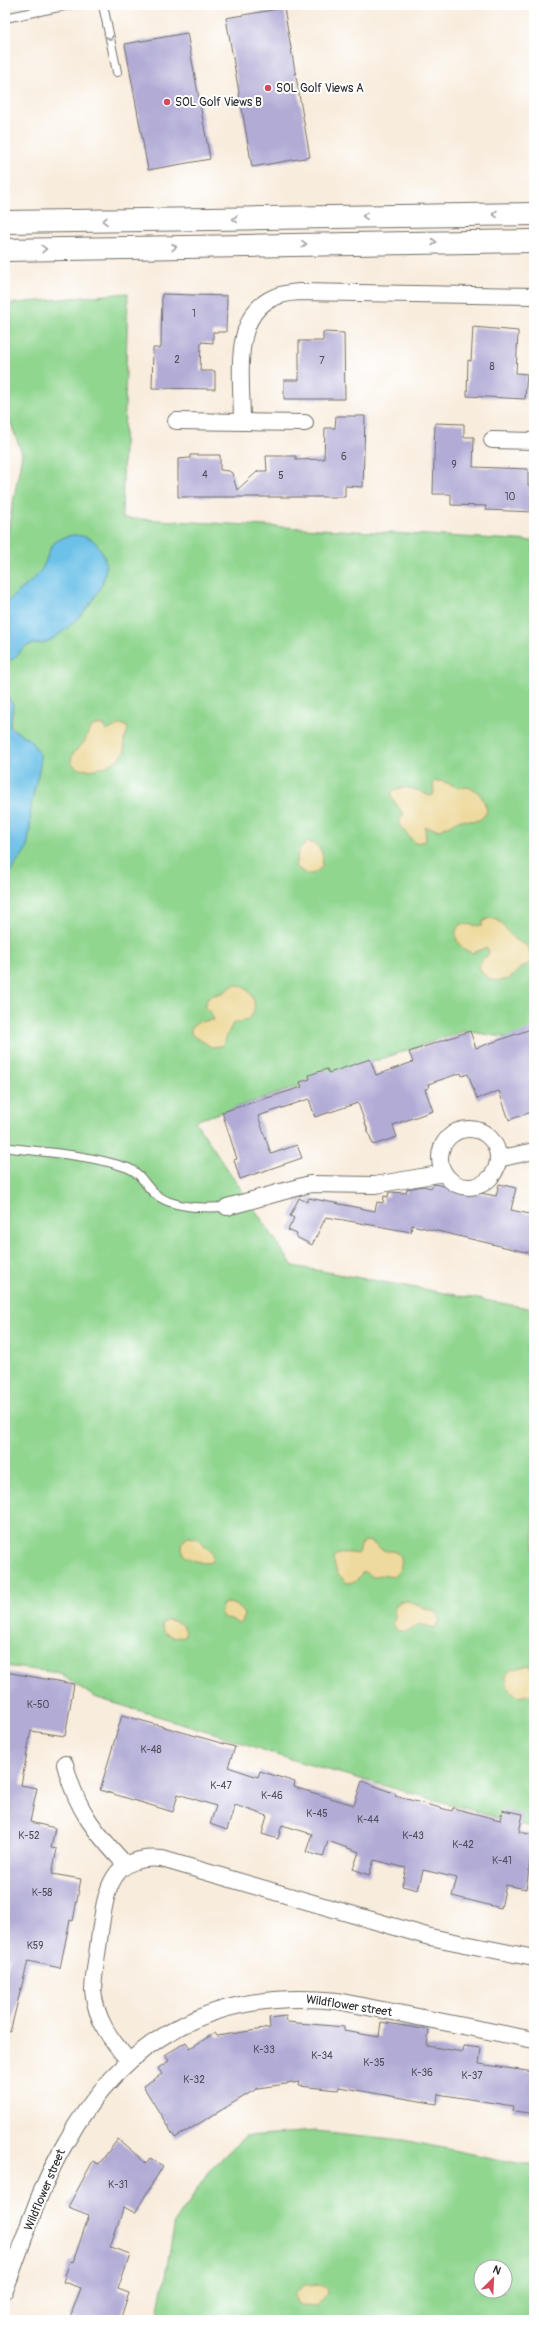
<svg xmlns="http://www.w3.org/2000/svg" width="539" height="2325" font-family="Pangolin,sans-serif">
<rect width="100%" height="100%" fill="#fff"/>
<filter id="ink" filterUnits="userSpaceOnUse"><feTurbulence type="fractalNoise" baseFrequency=".025" numOctaves="2"/><feDisplacementMap in="SourceGraphic" scale="8" xChannelSelector="R" yChannelSelector="G"/><feConvolveMatrix kernelMatrix="1 2 1 2 8 2 1 2 1" color-interpolation-filters="sRGB"/></filter>
<filter id="wash" filterUnits="userSpaceOnUse"><feTurbulence type="fractalNoise" baseFrequency=".012" numOctaves="4" result="noise"/><feDisplacementMap in="SourceGraphic" scale="16" xChannelSelector="R" yChannelSelector="G"/><feGaussianBlur stdDeviation="0.9" result="paint"/><feColorMatrix in="noise" values="0 0 0 0 0 0 0 0 0 0 0 0 0 0 0 0 0 1.4 0 .05"/><feComposite in="paint" operator="in"/></filter>
<g filter="url(#wash)">
<rect width="100%" height="100%" fill="#f8ecdc"/>
<g fill="#90d68f" stroke="#5e805d" fill-rule="evenodd">
<path d="M128,293L122,518L534,541V1042L465,1031L195,1121L293,1266L534,1309V1828L286,1758L217,1734L94,1697L60,1673L5,1666V546L22,454L5,407V304Z"/>
<path d="M316,2131L403,2140L522,2164H534V2320H157L175,2222L208,2172L245,2136ZM481,2267H505V2291H481Z"/>
</g>
<g fill="#eeda9e" stroke="#8c8264">
<path d="M121,724L127,727L128,730L124,740L125,751C119,766 76,780 71,760C73,749 80,749 84,742C90,732 88,723 104,725L106,731Z"/>
<path d="M436,781C445,781 449,784 457,787C460,788 463,787 466,787C479,788 485,801 487,811C480,825 471,820 458,820L441,830L425,827L426,841L415,843L400,826V818L404,815L391,797L392,791C406,784 417,790 431,796L434,794L433,784Z"/>
<path d="M307,842C322,843 324,856 322,867L313,874H306L295,866L299,850Z"/>
<path d="M489,918L498,920L515,940L528,946L532,962L520,968L509,979C503,980 496,982 490,979C478,973 475,962 488,955L489,950L485,948L473,953C461,950 453,940 457,928L462,924L482,926V922Z"/>
<path d="M234,985C252,984 263,1011 246,1020C242,1022 237,1022 233,1023L222,1046L211,1047L191,1034V1029L197,1022L214,1020L211,1013L204,1007L208,997L224,992Z"/>
<path d="M188,1537L197,1538C202,1543 211,1550 213,1556L211,1562C204,1565 190,1560 184,1555L181,1543Z"/>
<path d="M366,1541C374,1542 376,1547 383,1550C387,1552 392,1550 395,1552C406,1556 401,1571 394,1577L381,1575L373,1577L364,1571L355,1582L347,1583L337,1573L333,1559C341,1550 348,1553 358,1554L360,1545Z"/>
<path d="M407,1601C417,1602 424,1610 435,1611L440,1621L435,1628L419,1624C411,1630 404,1634 395,1629L392,1623L395,1618L394,1608L399,1602Z"/>
<path d="M230,1603L239,1607L244,1613L243,1621L239,1624L231,1619L224,1618L220,1612L223,1604Z"/>
<path d="M167,1620C176,1621 182,1623 186,1631L184,1636L174,1638L164,1632L162,1624Z"/>
<path d="M524,1666L534,1667V1694L517,1697L508,1687L505,1675L510,1670Z"/>
<path d="M319,2284L327,2287L328,2292L317,2307L302,2306L296,2302L295,2294L305,2285Z"/>
</g>
<g fill="#6cc1e8" stroke="#4c768a">
<path d="M73,535C90,537 93,537 102,552C119,582 74,626 51,640C35,649 28,637 15,658L5,662V604C15,593 29,585 38,574C54,555 41,542 73,535Z"/>
<path d="M5,691L13,705L10,727L31,741L40,755V766L31,805L30,829L27,848L5,880Z"/>
</g>
<g id="blocks">
<g fill="#b1abd5">
<path d="M284,8L310,157L252,167L226,18Z"/>
<path d="M187,33L210,159L148,170L125,44Z"/>
<path d="M162,294L227,296L226,332H213V343L201,342L200,371H215V389L152,388L153,348H161Z"/>
<path d="M473,327L518,331L516,373L527,374L525,399L467,396L468,360L471,361Z"/>
<path d="M323,332L344,333L345,399H284V380H299V341H323Z"/>
<path d="M336,416H365L363,487L345,486V497H178V459L190,458V455H220V470L229,471L232,473L237,490L258,471H267L266,456H296V460L324,459L325,428H335Z"/>
<path d="M435,423L464,424V437H474L473,467L528,469V485H534V512L485,510L486,506L451,505V494H433Z"/>
<path d="M534,1028V1111L509,1120L499,1091L477,1099L468,1074L462,1076L461,1073L428,1084L429,1088L425,1089L433,1111L393,1125L397,1137L373,1145L358,1103L315,1117L309,1099L258,1116L271,1154L297,1145L302,1158L240,1179L234,1160L237,1159L222,1112L302,1087L300,1082L310,1079L309,1075L327,1069L329,1073L370,1059L376,1075L413,1062L409,1052L470,1031L476,1048Z"/>
<path d="M434,1184L496,1196L499,1184L516,1188L511,1210L534,1215V1254L412,1225L411,1232L326,1217L312,1245L296,1237L297,1234L288,1230L294,1218L290,1216L299,1198L307,1202L309,1198L375,1211L377,1202L383,1203L384,1196L388,1197L389,1192L406,1193L407,1189L423,1186L431,1188Z"/>
<path d="M5,1672L74,1684L65,1736L31,1731L21,1785L37,1788L30,1822L55,1828L51,1848L57,1849L52,1874L81,1879L73,1921L70,1920L60,1968L28,1961L10,2032H5V1978L10,1957L5,1956Z"/>
<path d="M122,1715L235,1747L228,1767L258,1777L260,1771L295,1782L294,1787L354,1805L362,1781L396,1794L395,1796L452,1811L453,1808L500,1820L502,1810L523,1814L519,1832L534,1835L526,1889L506,1885L501,1908L452,1896L457,1878L423,1870L418,1890L402,1886L406,1868L374,1860L369,1875L353,1869L359,1852L328,1841L323,1857L306,1852L312,1834L282,1825L278,1839L262,1834L267,1816L235,1805L227,1830L210,1824L216,1806L178,1794L173,1812L100,1790Z"/>
<path d="M286,2016L287,2022L344,2027V2031L379,2037L381,2022L429,2030L427,2046L463,2052L464,2046L481,2048L479,2064L534,2072L531,2113L512,2111L513,2106L438,2094L437,2104L339,2087L338,2090L299,2086L300,2082L258,2088L175,2138L143,2086L162,2074L158,2068L169,2061L165,2055L186,2042L190,2048L215,2033L217,2036L270,2028L269,2018Z"/>
<path d="M118,2139L146,2163L150,2158L163,2166L135,2213L124,2207L110,2247L130,2254L118,2289L129,2293L120,2320H78L70,2317L81,2288L63,2282L70,2261L73,2262L89,2215L68,2207L93,2161L99,2164Z"/>
</g>
</g>
</g>
<g filter="url(#ink)">
<use href="#blocks" fill-opacity="0" stroke="#736f69" stroke-width="1"/>
<g fill="none" stroke-linecap="round" stroke-linejoin="round">
<g stroke="#736f69" stroke-width="10">
<g id="lane">
<path d="M103,5L117,72"/>
<path d="M5,18L69,5"/>
<path d="M5,1147C46,1153 88,1154 128,1168C141,1173 144,1184 154,1193C172,1209 204,1208 227,1207"/>
</g>
</g>
<g stroke="#736f69" stroke-width="18">
<g id="street">
<path d="M176,421L305,423"/>
<path d="M242,422C242,370 227,295 300,292L534,296"/>
<path d="M492,440L534,441"/>
<circle cx="469" cy="1158" r="29"/>
<path d="M498,1159L534,1151"/>
<path d="M227,1207L310,1184L375,1185L444,1173"/>
<path d="M65,1764C76,1809 95,1832 126,1865"/>
<path d="M129,2061C110,2039 96,2020 93,1990C94,1970 98,1951 100,1932C106,1891 110,1854 162,1859L430,1937L534,1958"/>
<path d="M5,2290C24,2241 39,2187 66,2142C125,2037 217,1988 337,2001L534,2040"/>
</g>
</g>
<g stroke="#736f69" stroke-width="24">
<g id="secondary">
<path d="M5,222L534,214"/>
<path d="M5,250L534,241"/>
</g>
</g>
<use href="#lane" stroke="#fff" stroke-width="8"/>
<use href="#street" stroke="#fff" stroke-width="16"/>
<use href="#secondary" stroke="#fff" stroke-width="22"/>
</g>
<defs><path id="oneway-chevron" d="M-2-3.5L2.5 0L-2 3.5" fill="none" stroke-width="1.6" stroke-linecap="round" stroke-linejoin="round"/></defs>
<g stroke="#a0a0a0">
<use href="#oneway-chevron" transform="translate(110 38) rotate(78)"/>
<use href="#oneway-chevron" transform="translate(495 214) rotate(179)"/>
<use href="#oneway-chevron" transform="translate(365 216) rotate(179)"/>
<use href="#oneway-chevron" transform="translate(235 219) rotate(179)"/>
<use href="#oneway-chevron" transform="translate(105 221) rotate(179)"/>
<use href="#oneway-chevron" transform="translate(434 242) rotate(-1)"/>
<use href="#oneway-chevron" transform="translate(304 244) rotate(-1)"/>
<use href="#oneway-chevron" transform="translate(174 247) rotate(-1)"/>
<use href="#oneway-chevron" transform="translate(44 249) rotate(-1)"/>
</g>
</g>
<g fill="#d1495b" stroke="#fff" stroke-width="1.5">
<circle cx="268" cy="88" r="4"/>
<circle cx="167" cy="102" r="4"/>
</g>
<g text-anchor="middle" dominant-baseline="central" stroke-width="4" stroke-linejoin="round" paint-order="stroke">
<g font-size="10" fill="#4c4b56">
<text x="194" y="314">1</text>
<text x="177" y="360">2</text>
<text x="322" y="361">7</text>
<text x="492" y="367">8</text>
<text x="344" y="457">6</text>
<text x="454" y="465">9</text>
<text x="205" y="475">4</text>
<text x="281" y="476">5</text>
<text x="510" y="497">10</text>
<text x="38" y="1705">K-50</text>
<text x="151" y="1750">K-48</text>
<text x="221" y="1786">K-47</text>
<text x="272" y="1796">K-46</text>
<text x="317" y="1814">K-45</text>
<text x="368" y="1820">K-44</text>
<text x="29" y="1836">K-52</text>
<text x="413" y="1836">K-43</text>
<text x="463" y="1845">K-42</text>
<text x="502" y="1861">K-41</text>
<text x="42" y="1893">K-58</text>
<text x="35" y="1946">K59</text>
<text x="264" y="2050">K-33</text>
<text x="322" y="2056">K-34</text>
<text x="374" y="2063">K-35</text>
<text x="422" y="2073">K-36</text>
<text x="472" y="2076">K-37</text>
<text x="194" y="2080">K-32</text>
<text x="118" y="2185">K-31</text>
</g>
<g font-size="12" fill="#2b2b2b" stroke="#fff" text-anchor="start">
<text x="276" y="88">SOL Golf Views A</text>
<text x="175" y="102">SOL Golf Views B</text>
</g>
<g font-size="12" fill="#2b2b2b" stroke="#fff">
<text transform="translate(349 2006) rotate(9)">Wildflower street</text>
<text transform="translate(45 2190) rotate(-67)">Wildflower street</text>
</g>
</g>
<rect width="539" height="2325" fill="none" stroke="#fff" stroke-width="20"/>
<g transform="translate(493 2279) rotate(24)"><circle r="19" fill="#ffffff" stroke="#aaaaaa"/>
<path d="M0-3L7 15L0 10L-7 15Z" fill="#d1495b"/>
<text y="-6" font-size="11" font-weight="bold" text-anchor="middle" fill="#2b2b2b">N</text>
</g>
</svg>
